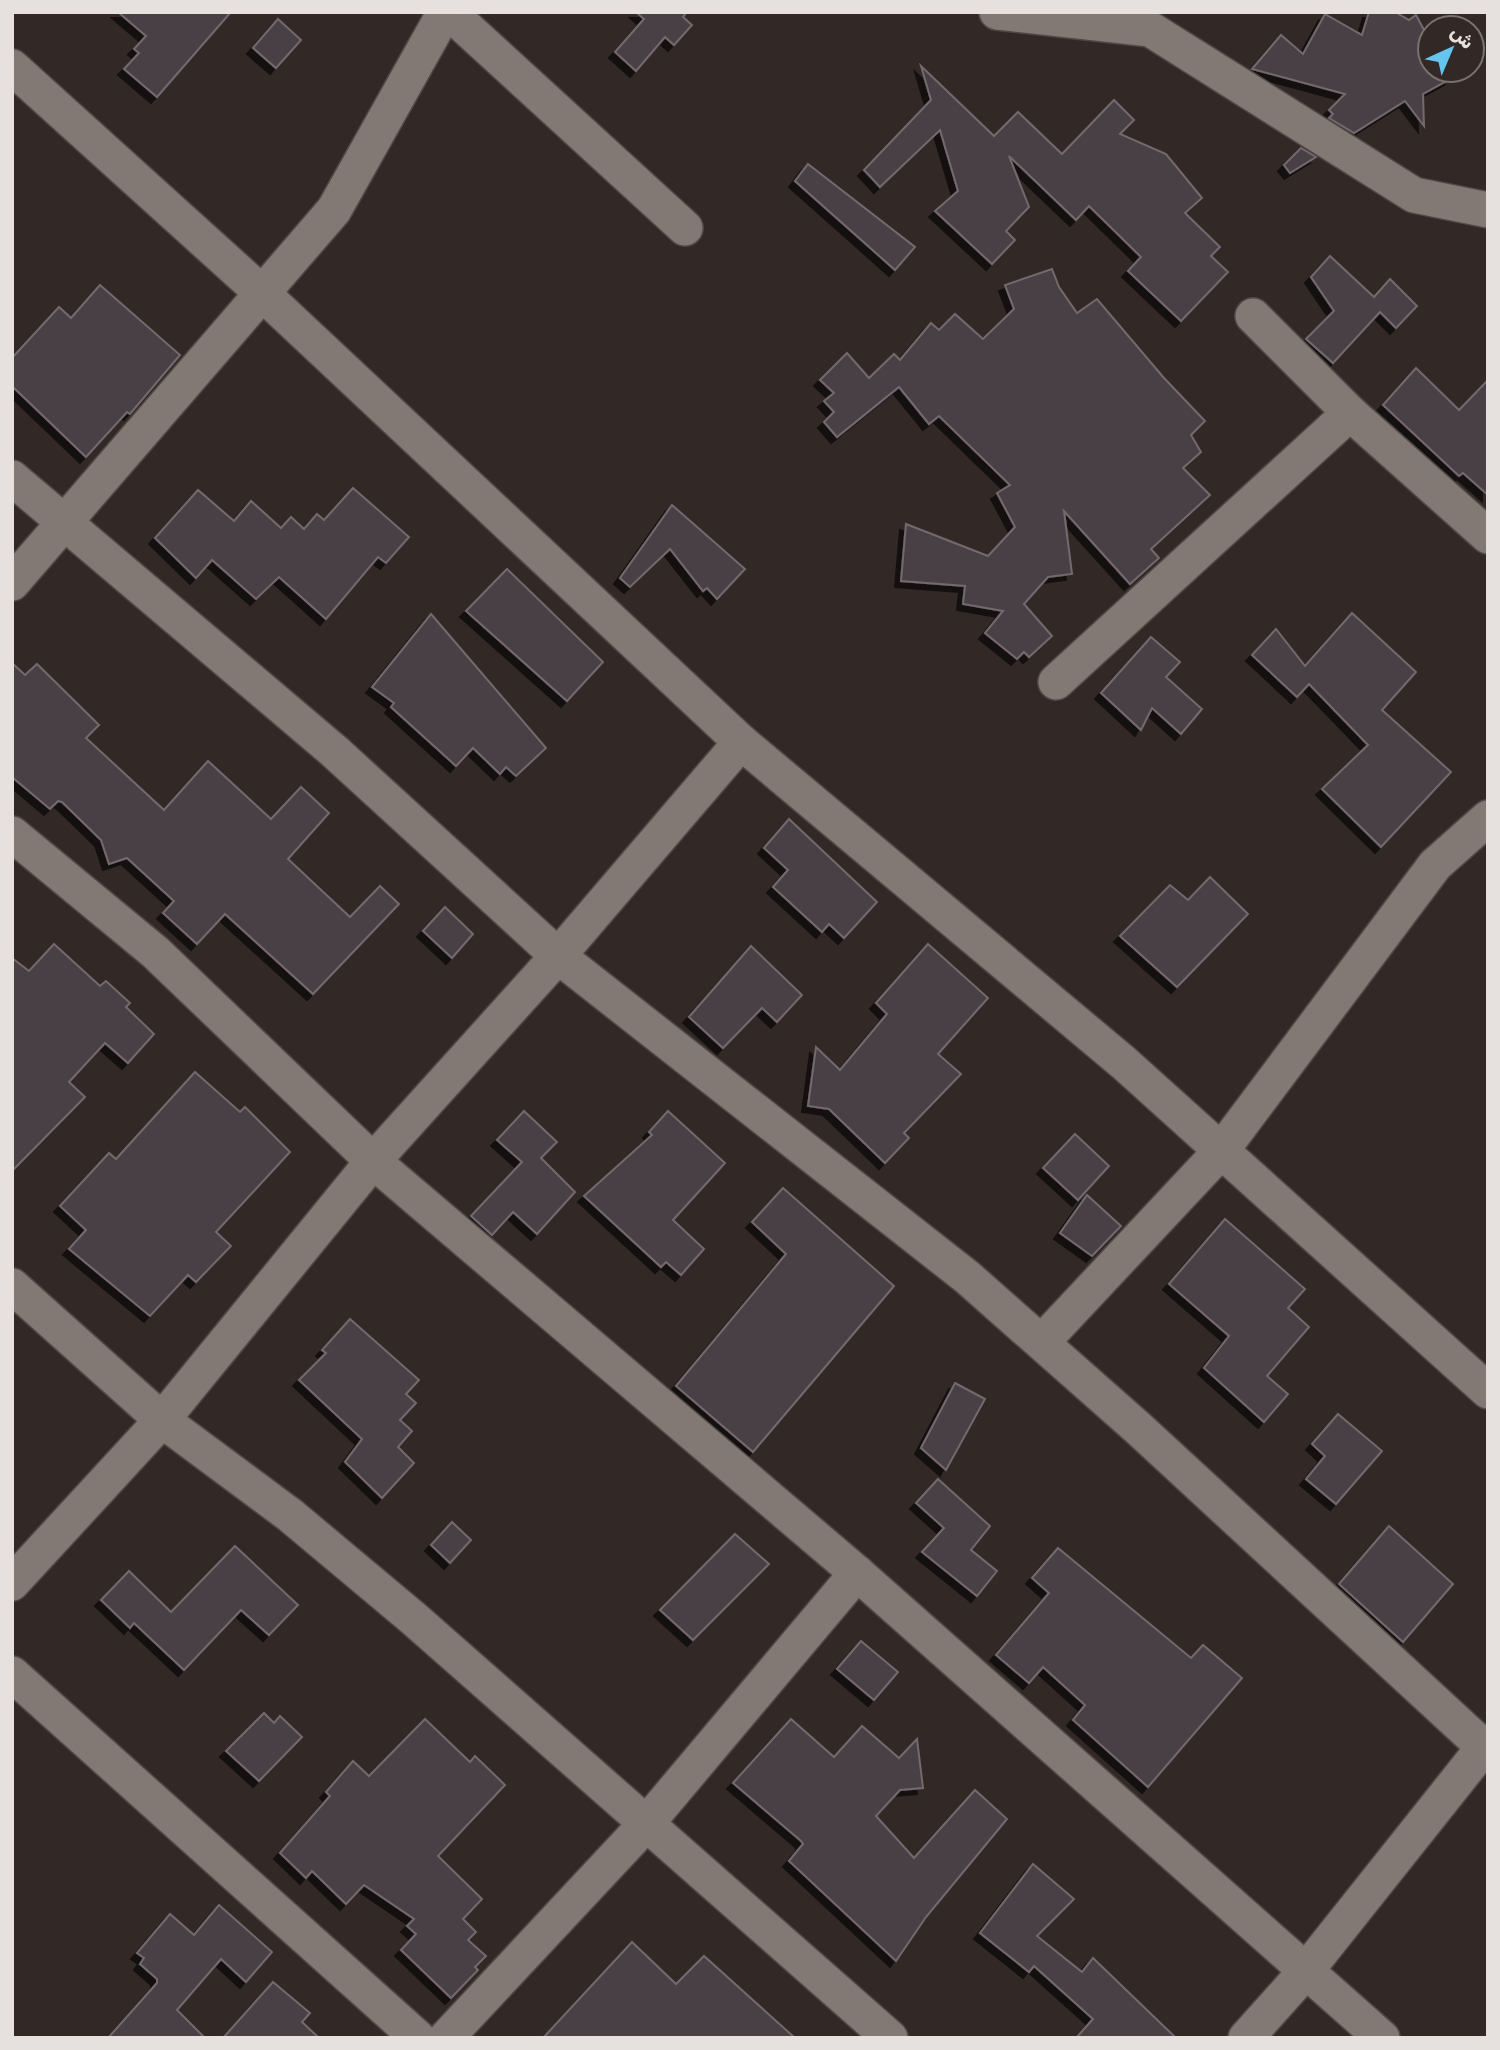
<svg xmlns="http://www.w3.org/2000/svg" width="1500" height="2050" font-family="Rubik,Cairo,sans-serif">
<defs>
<filter id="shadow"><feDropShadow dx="-6" dy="6" stdDeviation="0" flood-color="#0009"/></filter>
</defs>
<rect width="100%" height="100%" fill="#322926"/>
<g fill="#4a4045" stroke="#73696e" stroke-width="2" filter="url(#shadow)">
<path d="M118,12H231L157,97L124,69L139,53L134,49L146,36Z"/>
<path d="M636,12H687L683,17L692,25L674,45L665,37L636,71L615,52L644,19Z"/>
<path d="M1369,12H1395L1409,20L1416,15L1430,41V70H1445L1450,79L1423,94L1424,126L1405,101L1354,133L1329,118L1333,114L1329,110L1345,94L1252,69L1281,35L1303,54L1325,14L1362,35Z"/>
<path d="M278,19L301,40L276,68L253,48Z"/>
<path d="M921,66L994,136L1018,112L1062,154L1114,100L1134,120L1120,134L1166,154L1202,198L1185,213L1220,247L1211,256L1228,272L1181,321L1128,271L1141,257L1089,206L1076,220L1009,156L1029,207L1006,231L1015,240L992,264L935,211L958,191L940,130L880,187L864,170L931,100Z"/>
<path d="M1301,148L1316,157L1290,173L1284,165Z"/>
<path d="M808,164L915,247L895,270L795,181Z"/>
<path d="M1330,256L1374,297L1390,279L1417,306L1396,328L1380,312L1333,363L1306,339L1334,311L1311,277Z"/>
<path d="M1052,269L1059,287L1077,313L1097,299L1164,378L1205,421L1191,435L1201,452L1183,468L1210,495L1151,549L1159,558L1130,584L1064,511L1072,574L1048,577L1024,604L1052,636L1029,657L1024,652L1017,659L985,633L1003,611L963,604L965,586L901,581L906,524L988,556L1015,527L997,493L1010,485L939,416L929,424L899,387L837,437L824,422L834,412L824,401L834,393L820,380L847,353L869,378L894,354L900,360L931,323L939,330L955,314L983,339L1014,309L1005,285Z"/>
<path d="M100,285L180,355L130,414L127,412L86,457L12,386V358L59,307L71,318Z"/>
<path d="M1416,368L1459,410L1488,380V495L1463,473L1459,476L1383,405Z"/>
<path d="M353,488L409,537L386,563L378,557L326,619L279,577L256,599L212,560L196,578L155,538L198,490L234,521L251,501L281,528L291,517L304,529L317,514L324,520Z"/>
<path d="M672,505L745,569L717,599L707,588L703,591L670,549L630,587L620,578Z"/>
<path d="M507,569L603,662L567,701L466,611Z"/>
<path d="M1352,613L1416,672L1382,710L1451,772L1381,847L1322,789L1368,745L1309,684L1297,697L1252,655L1276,629L1305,666Z"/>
<path d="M431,614L546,748L516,776L506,767L500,774L473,748L456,766L391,707L394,703L372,687Z"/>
<path d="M1151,637L1180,662L1166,677L1202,709L1181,734L1152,708L1141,730L1101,693Z"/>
<path d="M12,663L25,675L37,664L99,725L86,738L164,810L208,761L271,819L301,787L329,813L288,859L350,917L380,886L399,904L313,994L225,914L197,944L163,913L174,901L127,858L109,864L101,840L62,802L58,801L50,809L12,777Z"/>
<path d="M789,819L877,902L844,938L829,924L822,932L773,887L788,870L764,848Z"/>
<path d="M1210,877L1248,914L1177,987L1120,936L1170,885L1188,900Z"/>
<path d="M445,907L473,934L452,958L423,931Z"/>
<path d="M54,944L100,986L106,981L130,1003L126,1007L154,1034L128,1063L105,1043L69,1082L85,1097L12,1171V958L29,971Z"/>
<path d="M928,944L988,998L938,1054L961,1074L904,1133L909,1138L885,1163L829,1109L808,1106L816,1047L840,1070L887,1014L876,1003Z"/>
<path d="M751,946L802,995L777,1022L762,1008L723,1048L689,1017Z"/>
<path d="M195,1072L240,1112L245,1107L290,1152L216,1232L231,1246L196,1282L188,1275L150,1316L69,1249L86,1230L60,1206L109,1153L116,1159Z"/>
<path d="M524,1111L557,1142L541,1158L575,1192L537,1234L513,1212L492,1235L471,1216L522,1162L497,1140Z"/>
<path d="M668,1111L725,1163L673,1220L704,1249L681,1275L666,1262L661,1267L584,1196L652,1135L649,1132Z"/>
<path d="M1075,1134L1109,1166L1078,1200L1043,1168Z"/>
<path d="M783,1188L894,1286L753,1452L676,1386L786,1254L752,1222Z"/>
<path d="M1087,1195L1121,1226L1092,1256L1060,1233Z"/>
<path d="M1225,1219L1305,1289L1288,1308L1309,1327L1267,1376L1288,1394L1264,1422L1204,1368L1229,1336L1169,1284Z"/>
<path d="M350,1319L419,1380L406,1394L416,1403L400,1420L412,1431L398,1447L414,1463L382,1498L345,1462L362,1439L299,1380L326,1353L322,1350Z"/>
<path d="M955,1383L985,1399L946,1470L921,1448Z"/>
<path d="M1338,1414L1382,1451L1336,1504L1306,1479L1325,1456L1312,1444Z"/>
<path d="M938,1479L990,1526L971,1550L997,1571L977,1596L922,1552L944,1528L916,1503Z"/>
<path d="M452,1522L471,1540L450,1563L431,1545Z"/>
<path d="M1389,1526L1453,1584L1403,1642L1339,1584Z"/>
<path d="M735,1534L769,1564L693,1640L660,1610Z"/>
<path d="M235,1546L298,1605L269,1635L241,1610L184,1670L134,1623L130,1628L101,1600L129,1571L171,1612Z"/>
<path d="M1058,1548L1191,1658L1203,1645L1242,1678L1148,1787L1073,1720L1085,1705L1043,1667L1029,1683L996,1655L1049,1593L1032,1578Z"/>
<path d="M861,1641L898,1672L874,1700L837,1669Z"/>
<path d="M264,1713L274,1723L280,1716L302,1737L259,1781L226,1751Z"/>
<path d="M425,1719L470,1762L475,1756L505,1785L438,1856L482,1899L463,1919L476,1932L468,1940L486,1956L475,1967L478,1970L451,1998L401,1950L416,1934L407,1926L414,1919L364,1885L346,1904L312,1871L306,1878L280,1853L330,1796L326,1792L353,1761L369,1776Z"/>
<path d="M791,1719L834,1757L862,1726L899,1758L917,1739L923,1788L900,1790L876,1816L914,1858L975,1790L1007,1819L926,1917L896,1961L789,1861L803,1844L801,1841L733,1783Z"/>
<path d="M1033,1864L1074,1899L1037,1936L1082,1972L1093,1958L1176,2038H1076L1093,2019L1034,1966L1029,1972L980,1933Z"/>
<path d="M219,1905L272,1952L246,1982L221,1959L177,2010L205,2038H108L157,1983V1979L140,1964L144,1958L137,1953L170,1914L194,1935Z"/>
<path d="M632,1942L676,1984L704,1956L795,2038H543Z"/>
<path d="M273,1982L310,2013L302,2022L319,2038H223Z"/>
</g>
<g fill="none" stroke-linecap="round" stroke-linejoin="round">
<g stroke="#4f4845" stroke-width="38">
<g id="minor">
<path d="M449,12L685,228"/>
<path d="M997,12L1150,29L1414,195L1488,210"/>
<path d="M12,67L262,293L741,742L1124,1063L1488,1391"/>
<path d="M1253,316L1350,413L1488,536"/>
<path d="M12,478L334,751L558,956L967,1277L1138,1428L1488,1751"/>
<path d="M12,583L334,210L445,12"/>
<path d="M1056,682L1350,413"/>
<path d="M12,834L155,952L373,1161L857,1573L1382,2038"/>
<path d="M12,1286L162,1420L290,1515L413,1618L890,2038"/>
<path d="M1042,1342L1221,1151L1435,865L1488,818"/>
<path d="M12,1583L162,1420L373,1161L558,956L741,742"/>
<path d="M12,1674L418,2038"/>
<path d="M446,2038L646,1824L857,1573"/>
<path d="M1246,2038L1305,1972L1488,1742"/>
</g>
</g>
<use href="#minor" stroke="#827874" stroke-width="35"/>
</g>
<rect width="1500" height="2050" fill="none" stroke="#e6e0de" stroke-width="28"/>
<g transform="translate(1451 49) rotate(44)"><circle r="33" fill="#322926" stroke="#7a7270" stroke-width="2"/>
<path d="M0-5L12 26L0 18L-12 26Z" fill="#65c5ee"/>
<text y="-10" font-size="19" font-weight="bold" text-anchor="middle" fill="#e6e0de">ش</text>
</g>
</svg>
